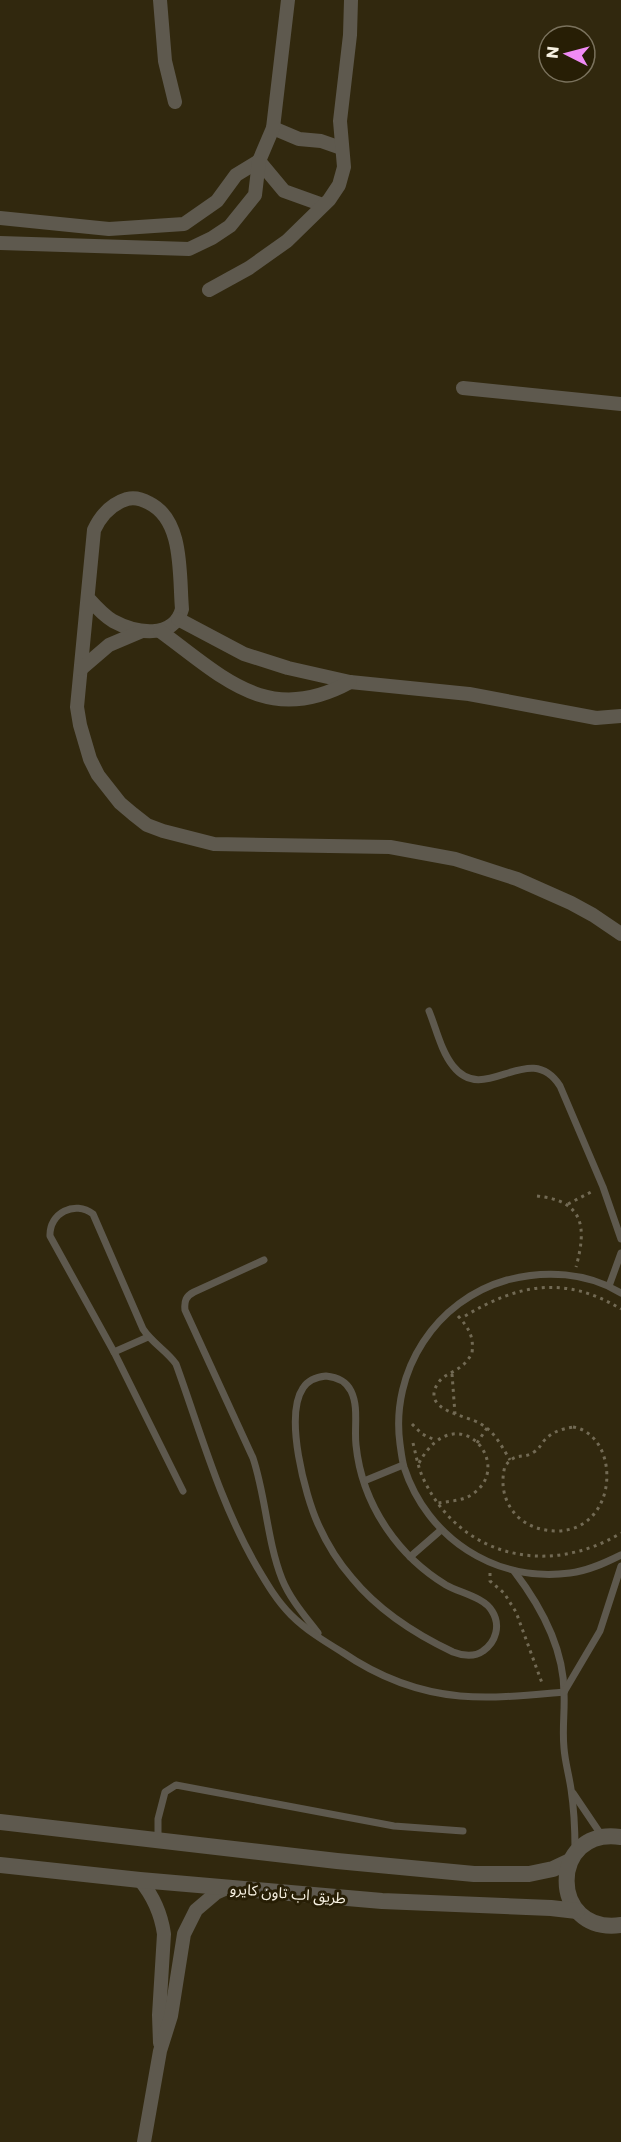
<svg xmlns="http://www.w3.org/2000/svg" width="621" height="2142" font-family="Poppins,'Noto Sans Arabic',sans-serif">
<rect width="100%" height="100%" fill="#31280e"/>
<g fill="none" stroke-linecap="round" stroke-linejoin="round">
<g stroke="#726a54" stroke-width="3" stroke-dasharray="3 4.5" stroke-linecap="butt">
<path d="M537,1196C584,1201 587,1227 576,1267"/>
<path d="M568,1204L593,1191"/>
<path d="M458,1316C469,1328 474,1337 472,1353C462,1373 446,1371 438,1383C420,1411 467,1415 481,1424C495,1432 502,1447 510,1460"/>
<path d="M465,1316C518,1284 565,1275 621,1309"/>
<path d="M452,1374L455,1414"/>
<path d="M412,1424L422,1434L435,1440"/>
<path d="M573,1427C621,1435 620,1530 557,1531C543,1531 529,1527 518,1517C504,1503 500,1485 505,1466C517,1451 522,1460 534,1452C539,1449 540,1446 543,1442C551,1432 561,1429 573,1427Z"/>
<path d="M413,1443C416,1455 418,1467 423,1478C460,1558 549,1577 621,1533"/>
<path d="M477,1443L487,1428"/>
<path d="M419,1463C456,1395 515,1463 474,1493C464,1501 450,1501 438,1503"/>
<path d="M490,1573V1581L504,1593L516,1612L542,1683"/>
</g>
<g stroke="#5e594e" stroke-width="7">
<path d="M429,1011C436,1028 441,1051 453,1066C485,1107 529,1038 560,1086L603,1187L621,1239"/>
<path d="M264,1260L194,1292C186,1296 184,1301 185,1310L253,1458C266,1497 267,1541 282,1579C290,1599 305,1616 318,1633"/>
<path d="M609,1286L621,1253"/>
<path d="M621,1293C587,1272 545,1270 507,1280C436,1300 390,1371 400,1444C401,1451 402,1460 404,1467C427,1538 495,1583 570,1573C588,1571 605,1563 621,1555"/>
<path d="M114,1352L148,1337"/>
<path d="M326,1376C337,1377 346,1381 351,1391C359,1407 354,1428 356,1445C359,1475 370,1504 387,1529C402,1551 423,1571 446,1585C460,1593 484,1597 492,1611C501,1625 496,1642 483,1651C475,1657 463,1656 453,1652C415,1634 379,1611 352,1578C338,1562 327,1544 318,1524C305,1495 284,1416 303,1388C308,1380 316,1377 326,1376Z"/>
<path d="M364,1481L403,1465"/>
<path d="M183,1491L114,1352L50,1236C49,1213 75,1200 93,1214L143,1329C152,1343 167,1351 176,1364C201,1433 220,1503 257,1567C267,1584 277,1601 291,1615C306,1630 324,1641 342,1652C377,1676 417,1692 460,1696C494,1699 530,1695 564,1692"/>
<path d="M410,1557L441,1530"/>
<path d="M514,1571C540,1605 564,1649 564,1693C565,1711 562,1729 564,1748C565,1762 569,1775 571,1789C574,1809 575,1829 575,1849"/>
<path d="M564,1692L600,1631L621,1566"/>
<path d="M573,1793L602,1836"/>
<path d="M158,1840V1819L165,1792L176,1785L394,1826L463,1831"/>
</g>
<g stroke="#5e594e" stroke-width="14">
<path d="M160,0L165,61L175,102"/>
<path d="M273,128L299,139L321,141L341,148"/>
<path d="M259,161L284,191L323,205"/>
<path d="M0,218L109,229L184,224L217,201L236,175L259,161"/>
<path d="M0,243L189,249L212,238L230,226L255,195L259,161L273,128L288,0"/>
<path d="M209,290L249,268L287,241L329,200L339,185L344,167L340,121L350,35L351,0"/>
<path d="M463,388L621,404"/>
<path d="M88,598C96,607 103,615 113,621C135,633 174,640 182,609C179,575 184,520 149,503C142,499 135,497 127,499C111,504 101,515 94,530L77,707L80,725L90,759L98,775L120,803L133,814L147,825L163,831L214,844L390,847L455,859L517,879L571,903L593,915L621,934"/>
<path d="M178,619L244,654L288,668L350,682L469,694L596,718L621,716"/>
<path d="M160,631C223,677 268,727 350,682"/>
<path d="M81,669L109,645L142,631"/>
<path d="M140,1880C154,1897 161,1913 164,1934L159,2015L160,2043"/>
<path d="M144,2142L160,2051L171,2016L184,1934L196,1910L216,1893L227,1888"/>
</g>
<g stroke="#5e594e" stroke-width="16">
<path d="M0,1822L337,1861L474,1874H529L553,1869L570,1861"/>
<path d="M621,1837C549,1826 548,1935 621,1925"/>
<path d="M0,1865L140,1880L382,1901L551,1908L577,1911"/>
</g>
</g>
<g text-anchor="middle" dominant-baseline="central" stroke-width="6" stroke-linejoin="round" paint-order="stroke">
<g font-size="15" fill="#f6f0e1" stroke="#271e05">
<text transform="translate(288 1893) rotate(5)">طريق اب تاون كايرو</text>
</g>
</g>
<g transform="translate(567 54) rotate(276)"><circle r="28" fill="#271e05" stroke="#7a725d" stroke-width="1.5"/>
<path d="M0-4.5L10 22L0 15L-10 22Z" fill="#f08bf5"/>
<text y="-9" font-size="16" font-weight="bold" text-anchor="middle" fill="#f6f0e1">N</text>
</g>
</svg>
